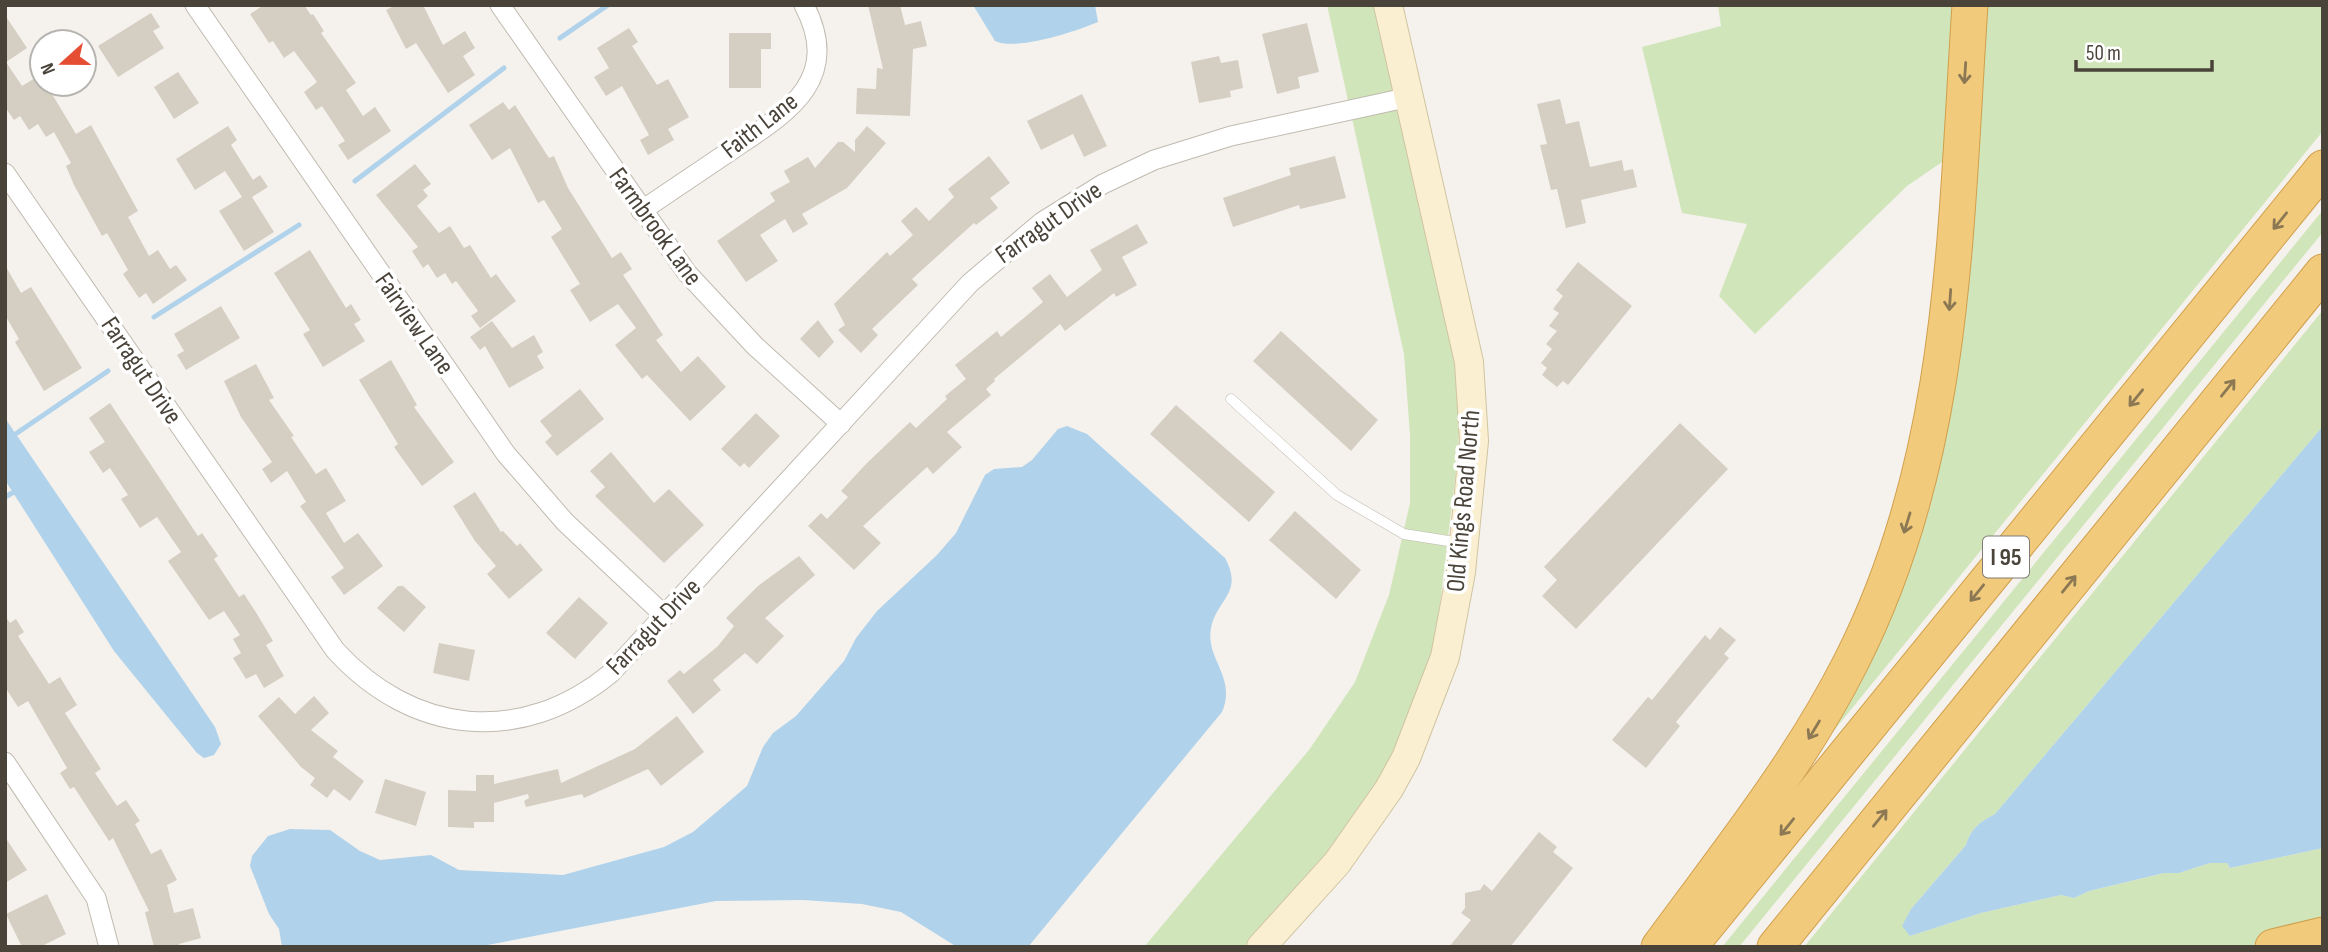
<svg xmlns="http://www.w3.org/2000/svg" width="2328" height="952" font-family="'Sofia Sans Condensed',sans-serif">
<rect width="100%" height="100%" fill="#f5f2ed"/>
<g fill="#d1e5ba">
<path d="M1327,5H1374L1456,356L1460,409L1458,454L1437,629L1425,684L1381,778L1338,843L1249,947H1144L1309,750L1355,682L1389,595L1410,503V435L1404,354Z"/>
<path d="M1718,5H1958L1948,158L1907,186L1755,334L1719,296L1747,224L1682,213L1642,47L1721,26Z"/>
<path d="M1976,5H2323V131L1827,739L1899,569Z"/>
<path d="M2323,210V232L1739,947H1722Z"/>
<path d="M2323,310V426L1995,814C1980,822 1971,828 1966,845L1911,909L1910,936L1981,913L2061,895L2074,898L2089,891L2164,873H2179L2210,863H2227L2230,868L2323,848V929L2244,947H1804Z"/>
</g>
<g fill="#b0d2eb">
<path d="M973,5H1095L1098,22C1074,32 1017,51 995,41Z"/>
<path d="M5,418L215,727L221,744L214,755L204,758L197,753L114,651L5,480Z"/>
<path d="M1067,426L1087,434L1225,558C1244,593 1217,599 1211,628C1205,659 1237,677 1222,712L1028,947H957L901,912L862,904L803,900L716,901L477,947H282L279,929L269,914L250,866L252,856L268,836L290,829L330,830L360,851L380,860L431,855L459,870L563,875L664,847L693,832L747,786L763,747L773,733L796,716L844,661L856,638L877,611L937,555L956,533L985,475L994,469L1022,467L1032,460L1058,429Z"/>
<path d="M2323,426V848L2230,868L2227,863H2210L2179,873H2164L2089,891L2074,898L2061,895L1981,913L1910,936L1902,926L1911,909L1966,845C1971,828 1980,822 1995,814Z"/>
</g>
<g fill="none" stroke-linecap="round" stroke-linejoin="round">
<g stroke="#b0d2eb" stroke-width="5">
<path d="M560,38L608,5"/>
<path d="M355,181L504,68"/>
<path d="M154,317L299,225"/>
<path d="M17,433L108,371"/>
<path d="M5,497L14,492"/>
</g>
</g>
<g fill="#d5cec3">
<path d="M264,5H304L311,15L313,14L324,31L321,33L356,83L346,90L363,116L375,107L391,131L348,160L338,145L345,141L322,106L316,110L304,92L317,82L294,51L284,58L273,41L269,43L250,14Z"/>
<path d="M396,5H423L443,45L465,31L475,48L463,56L475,75L448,93L416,43L406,49L386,10Z"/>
<path d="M868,5H900L905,25L921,21L927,46L913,49L910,116L856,114L857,88L876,89L877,68L883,69Z"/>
<path d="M151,13L160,27L153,31L164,48L118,77L98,46Z"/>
<path d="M5,15L27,48L6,62L22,86L40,75L42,84H46L76,134L91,125L138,211L128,217L149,256L158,250L170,269L176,265L187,280L153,304L146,293L139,298L123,274L128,270L107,233L102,236L74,185L66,166L71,163L54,132L46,137L38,124L29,130L20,116L14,120L5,107Z"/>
<path d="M1307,23L1319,72L1298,77L1300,88L1277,94L1262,34Z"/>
<path d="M629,28L638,42L632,46L657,85L668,79L689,117L668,129L674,140L648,155L640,140L649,135L622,86L606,96L594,77L609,68L597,48Z"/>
<path d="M729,33H771V49H761V88H729Z"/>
<path d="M1219,56L1221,63L1238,60L1243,88L1230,91L1231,97L1199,103L1191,62Z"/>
<path d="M178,72L199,103L174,119L154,87Z"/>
<path d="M1082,94L1107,146L1084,157L1073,134L1041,150L1027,121Z"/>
<path d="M1560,99L1566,124L1579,121L1590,167L1622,160L1624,171L1633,169L1637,187L1581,200L1586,223L1566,228L1557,189L1551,190L1540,145L1547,144L1537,104Z"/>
<path d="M503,102L509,110L515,105L549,158L554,156L568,188L612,258L621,252L632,269L623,275L663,335L656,340L681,372L698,356L726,387L690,421L647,375L642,379L615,345L636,328L618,304L590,322L570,290L580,284L551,237L562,229L544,200L538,203L510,148L492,160L469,125Z"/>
<path d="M228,126L237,140L231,145L253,180L260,175L268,187L252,197L274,232L244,251L219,211L242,197L225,171L195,190L176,159Z"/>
<path d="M867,126L886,143L847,188L802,214L808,224L793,233L785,219L760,235L778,261L746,282L717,241L775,201L770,193L790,182L784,171L808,157L815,168L838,142H843L855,152V140Z"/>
<path d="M989,156L1010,183L990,198L998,208L976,225L974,223L912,279L918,285L872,329L878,335L861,353L838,330L845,325L834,304L887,252L890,256L913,235L901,221L916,207L929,221L954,197L948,189Z"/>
<path d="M1335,156L1346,198L1300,209L1299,205L1233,227L1223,198L1291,175L1289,168Z"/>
<path d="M415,164L431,184L423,190L428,196L417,206L439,233L450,226L464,248L470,245L491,278L496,274L516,301L480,328L471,316L478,311L456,281L452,284L445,273L437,278L428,264L423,268L412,251L418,247L376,195Z"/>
<path d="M1137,224L1148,243L1122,257L1137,285L1116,297L1114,293L1065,331L1060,324L994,379L995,381L986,389L991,395L947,432L962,447L933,474L927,467L863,526L881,543L854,570L808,526L821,513L827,519L848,497L841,491L866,464L910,422L916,428L947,399L945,396L966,379L955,365L997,331L1001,337L1043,302L1032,288L1050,274L1067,297L1102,270L1090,250Z"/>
<path d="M310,250L346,308L351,304L361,320L354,324L365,341L323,367L303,334L310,330L274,273Z"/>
<path d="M1578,262L1632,306L1568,385L1563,381L1557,387L1542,375L1547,368L1541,363L1552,349L1546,344L1557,331L1549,326L1559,313L1553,309L1563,296L1556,290Z"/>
<path d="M5,265L21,293L31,287L82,368L44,391L15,342L19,339L5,315Z"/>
<path d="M221,306L240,338L186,370L177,355L184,351L174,334Z"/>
<path d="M818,320L834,342L819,358L800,339Z"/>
<path d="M492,321L512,348L534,335L543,352L537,356L544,368L509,388L485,346L480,350L470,337Z"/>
<path d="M1281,331L1378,420L1351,451L1253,361Z"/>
<path d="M391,360L417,405L414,407L454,462L422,486L394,447L398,444L359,380Z"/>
<path d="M256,364L274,398L269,400L294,436L291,437L316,474L326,468L346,501L326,513L344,543L358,533L383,566L344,595L331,577L344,568L300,506L306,502L287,471L271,483L262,469L272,462L241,417L224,381Z"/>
<path d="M580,389L604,419L557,456L545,442L552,436L540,421Z"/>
<path d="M110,403L198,536L202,533L218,556L214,559L239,597L244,594L257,614L273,641L266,645L284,676L264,688L256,674L246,679L233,658L241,653L233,639L240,635L224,611L209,620L168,561L181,552L157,517L140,528L121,499L128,495L110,468L103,473L89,452L105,442L89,418Z"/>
<path d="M1176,405L1275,492L1249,522L1150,434Z"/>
<path d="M756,413L780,436L749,468L744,463L740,467L721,449Z"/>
<path d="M1680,423L1728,469L1576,629L1542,596L1557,580L1544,567Z"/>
<path d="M611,452L654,503L669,489L704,525L664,563L595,496L605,487L590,471Z"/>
<path d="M475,492L501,532L503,531L517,546L520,543L543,570L509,599L487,574L496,566L475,541L453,506Z"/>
<path d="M1295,511L1361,570L1336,599L1269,540Z"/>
<path d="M799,556L815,575L765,618L784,636L757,664L745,653L713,680L721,690L693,714L667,681L680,670L684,674L718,646L734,626L726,618L758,586Z"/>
<path d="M398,586H403L426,607L404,632L377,608Z"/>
<path d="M579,597L608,623L575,659L546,633Z"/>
<path d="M5,616L10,623L16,619L24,632L18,636L49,684L60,677L77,705L65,713L101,769L95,773L117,806L126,800L140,821L135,824L151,854L161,849L177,880L167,885L174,913L193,908L201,938L179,944L180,947H154L145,912L149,911L113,838L109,841L74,787L70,789L60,773L67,768L28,701L18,707L5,687Z"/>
<path d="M1720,627L1736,640L1724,654L1729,658L1676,722L1680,726L1646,768L1612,740L1648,697L1652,700L1705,635L1710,640Z"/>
<path d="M439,643L475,650L469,681L433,673Z"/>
<path d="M314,696L329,713L311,730L338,751L333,757L364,781L350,801L334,789L327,798L310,785L315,778L301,767L258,716L279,697L295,714Z"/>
<path d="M677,716L704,752L661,786L648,769L584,798L582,794L526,807L524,801L529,798L528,794L494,803V822H474V828L448,827V790L476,791V775H494V784L558,769L561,783L635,749Z"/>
<path d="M385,779L426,792L416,826L375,813Z"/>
<path d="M1539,832L1557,847L1553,852L1573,868L1510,947H1449L1471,920L1461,913L1465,908V893L1480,890L1484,884L1492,891Z"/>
<path d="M5,837L27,870L5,883Z"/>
<path d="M47,894L66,934L40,947H22L6,914Z"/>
</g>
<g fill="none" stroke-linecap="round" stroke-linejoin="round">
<g stroke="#c0bab0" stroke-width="11">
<path id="lane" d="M1231,399L1337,495L1404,534L1461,543"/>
</g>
<g stroke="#c0bab0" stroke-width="21">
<g id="street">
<path d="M195,5L506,454L565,522L665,616"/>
<path d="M500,5L687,273L755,346L841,424"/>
<path d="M5,173L335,650C412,735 521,747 611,673L970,283L1042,222L1103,184L1154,160L1231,136L1410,97"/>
<path d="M641,211C671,191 700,171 730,151C785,114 844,81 804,5"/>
<path d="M5,762L96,898L109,947"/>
</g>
</g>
<g stroke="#d0c4a1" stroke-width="30">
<path id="secondary" d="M1261,947L1337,863L1389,789L1406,758L1445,657L1461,572L1474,441L1469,362L1388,5"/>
</g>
<g stroke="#d09f4c" stroke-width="37">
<g id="highway">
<path d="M1659,947C1727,854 1799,765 1851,662C1956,456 1955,230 1970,5"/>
<path d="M1689,947L2323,168"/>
<path d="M1775,947L2323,272"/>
<path d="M2273,947L2323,935"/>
</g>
</g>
<use href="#lane" stroke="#fff" stroke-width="10"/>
<use href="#street" stroke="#fff" stroke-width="19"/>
<use href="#secondary" stroke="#faf0d1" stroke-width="28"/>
<use href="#highway" stroke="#f1ca7c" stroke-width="35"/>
</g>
<defs><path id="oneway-shaft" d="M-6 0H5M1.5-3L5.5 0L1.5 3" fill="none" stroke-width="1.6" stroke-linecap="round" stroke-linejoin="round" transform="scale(1.75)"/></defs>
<g stroke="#8c7954">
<use href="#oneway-shaft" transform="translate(1965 73) rotate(94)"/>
<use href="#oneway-shaft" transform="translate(2280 221) rotate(129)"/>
<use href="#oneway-shaft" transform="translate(1950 300) rotate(94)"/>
<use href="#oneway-shaft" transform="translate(2228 388) rotate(-51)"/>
<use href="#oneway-shaft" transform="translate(2136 398) rotate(129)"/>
<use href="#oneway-shaft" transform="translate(1907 523) rotate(107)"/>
<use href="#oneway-shaft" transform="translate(2069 584) rotate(-51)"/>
<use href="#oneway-shaft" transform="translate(1977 593) rotate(129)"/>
<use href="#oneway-shaft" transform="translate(1814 730) rotate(121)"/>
<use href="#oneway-shaft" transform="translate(1880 818) rotate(-51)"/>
<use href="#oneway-shaft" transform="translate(1787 827) rotate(129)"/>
</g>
<g text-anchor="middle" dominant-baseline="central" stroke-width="7" stroke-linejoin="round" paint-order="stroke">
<rect fill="#fff" stroke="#807b75" stroke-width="2" x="1983" y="536.5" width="46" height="41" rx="5"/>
<g font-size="24" font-weight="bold" fill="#49433a">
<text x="2006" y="557">I 95</text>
</g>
<g font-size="26" fill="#49433a" stroke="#fff">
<text transform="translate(760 126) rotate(-38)">Faith Lane</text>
<text transform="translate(1049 223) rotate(-35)">Farragut Drive</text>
<text transform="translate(655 227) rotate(54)">Farmbrook Lane</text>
<text transform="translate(414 324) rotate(55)">Fairview Lane</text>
<text transform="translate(141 371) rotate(56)">Farragut Drive</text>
<text transform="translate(1464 501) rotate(-85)">Old Kings Road North</text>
<text transform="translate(654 627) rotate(-46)">Farragut Drive</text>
</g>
</g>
<rect width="2328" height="952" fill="none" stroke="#49433a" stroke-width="14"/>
<g transform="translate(63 63) rotate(249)"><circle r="33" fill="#ffffff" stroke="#b6b4b0" stroke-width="2"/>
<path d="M0-5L12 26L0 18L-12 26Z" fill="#e64e33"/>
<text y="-10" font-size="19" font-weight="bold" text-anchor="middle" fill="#49433a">N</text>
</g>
<path d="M2076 60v10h136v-10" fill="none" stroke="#49433a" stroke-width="3.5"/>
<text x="2086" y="60" font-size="21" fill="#49433a" stroke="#ffffff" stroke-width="5" paint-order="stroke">50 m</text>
</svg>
